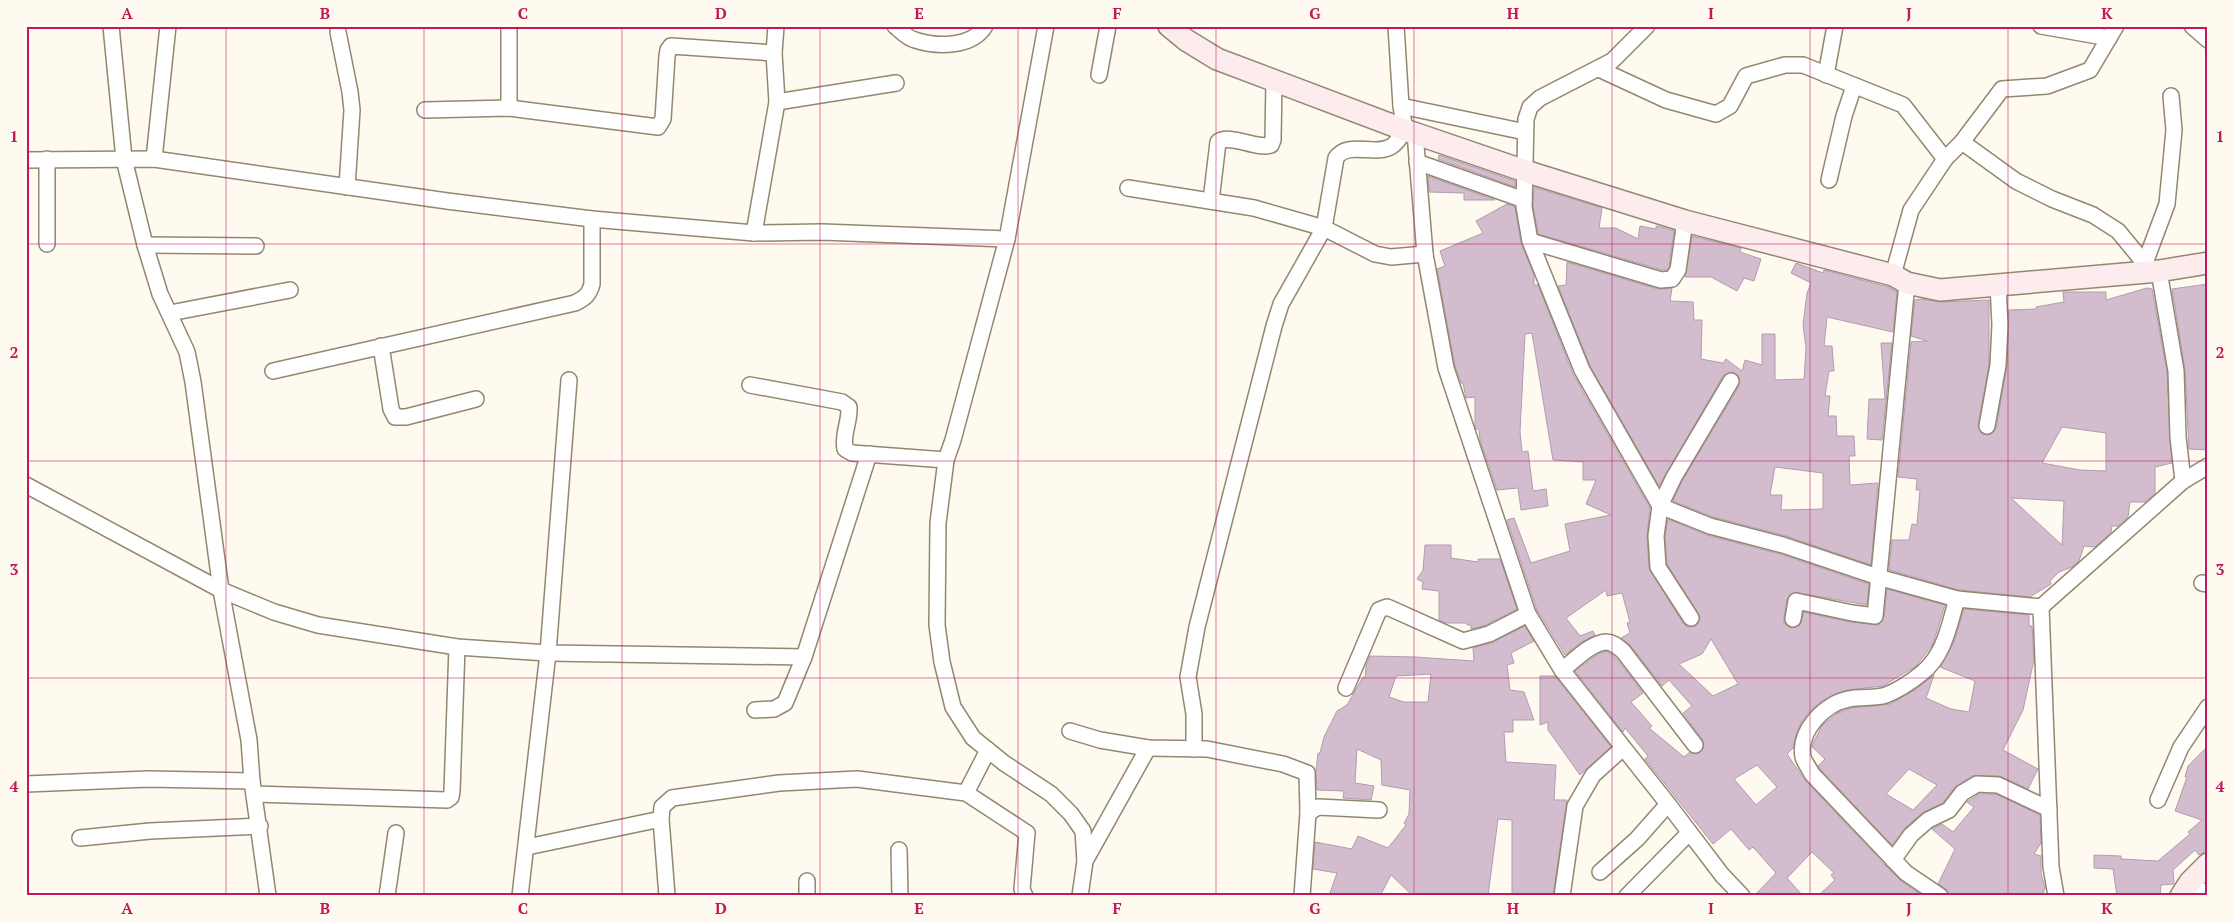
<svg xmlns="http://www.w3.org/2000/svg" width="2234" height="922" font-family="'PT Serif',serif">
<rect width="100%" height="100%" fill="#fefaef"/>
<g fill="#d4bccf" stroke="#b29bae" fill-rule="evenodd">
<path d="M1439,155L1515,181V187L1438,159Z"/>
<path d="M1428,176L1495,200H1464V193L1429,192Z"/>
<path d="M1534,187L1602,208L1599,228H1616L1638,239L1640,226L1656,229V226L1661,227L1674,231L1669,267L1667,270H1662L1538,234L1533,206Z"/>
<path d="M1507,204L1515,207L1521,243L1534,275V285H1538L1573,374L1650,508L1647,536L1649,568L1683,623L1687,627L1696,626L1700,617L1667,564L1665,536L1668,519L1707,535L1780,554L1869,584L1867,605L1793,592L1787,599L1784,617V623L1791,628L1800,625L1804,612L1850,622L1878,625L1884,617L1887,589L1945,605L1933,644L1916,666L1883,686L1847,690L1825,699L1808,713L1801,723L1796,735L1793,748L1787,754L1805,780L1887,867L1901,881L1923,896H1818L1835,880L1831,875L1834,873L1812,852L1787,878L1803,896H1754L1776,873L1753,847L1749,850L1731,829L1713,844L1645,759L1648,756L1625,728L1623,732L1575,671L1598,654L1606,651L1610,653L1616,658L1643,693L1631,702L1652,726L1649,728L1684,757L1690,752L1697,754L1703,749V740L1683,713L1692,706L1669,680L1662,686L1630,645L1621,638L1630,633L1627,623L1630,622L1622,593L1607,596L1606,590L1566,618L1580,636L1593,631L1595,635L1582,642L1565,655L1537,610L1507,520L1514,518L1531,563L1570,551L1565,524L1611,515L1586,504L1596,480H1583V462L1553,460L1532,333L1525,334L1520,432L1522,452L1528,451L1533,491L1546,489L1548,506L1521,510L1518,488L1497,490L1480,440L1479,429H1476L1475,426V397L1466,398L1463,383H1461L1455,366L1437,269L1445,266L1440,251L1483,233L1476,221ZM1711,639L1738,684L1713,696L1679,664L1702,654ZM1757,765L1777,787L1756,805L1734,779Z"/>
<path d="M1692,236L1741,248L1740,252L1761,259L1754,281L1744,278L1737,291L1711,277H1685Z"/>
<path d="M1567,262L1658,289L1672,288L1670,301L1693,302L1694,320H1702L1701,359L1723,363L1726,359L1742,371L1745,360L1762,365V334H1775V380L1804,379L1806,348L1803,325L1807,293L1811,283L1791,273L1796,263L1823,273L1824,270L1888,287L1897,292L1893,332L1827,317L1824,346H1832L1834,371H1829L1825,396H1830L1828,416H1836L1837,436H1854L1855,456H1849L1850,485L1878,483L1871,565L1786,536L1713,517L1673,501L1682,481L1739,386V377L1732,372L1723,376L1659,486L1590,366L1558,286L1566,285ZM1775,467L1823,473V509L1781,510L1782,495H1770Z"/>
<path d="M2208,284V450L2189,449L2185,370L2172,289Z"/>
<path d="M2147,288L2152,289L2167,372L2172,463L2155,467V494L2145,502H2130L2128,517L2118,526H2112L2111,532L2095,547L2084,546L2079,561L2072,567L2059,572L2050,581L2051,584L2030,597L1959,590L1889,570L1892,540H1909L1912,524L1917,525L1920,490H1916L1917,479L1898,477L1911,342L1927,341L1911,336L1915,300L1921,299L1941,302L1989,300V364L1978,425L1981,433L1986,435L1994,432L1996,428L2007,366L2009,310L2036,309V307L2064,302L2063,292H2106V300ZM2062,427L2106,433V471L2080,470L2042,463ZM2011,498L2064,501L2062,545Z"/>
<path d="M1881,343H1892L1882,440L1867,439L1869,399H1885Z"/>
<path d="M1425,545H1451V558L1478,562V559H1500L1517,609L1486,625L1471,629V625H1467V623H1446L1439,620V591L1422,589L1423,582L1417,579L1423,570Z"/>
<path d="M1964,609L2029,615V626H2032L2034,660L2028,687L2023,710L2003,750L2038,769L2028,789L1999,776H1972L1955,787L1943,803L1922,813L1905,828L1892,845L1820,769L1818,766L1825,759L1812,747L1814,741L1822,726L1836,714L1851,708L1890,704L1915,690L1934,675L1926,698L1951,709L1969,712L1975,681L1940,667L1954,642ZM1909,769L1937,785L1913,810L1886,794Z"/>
<path d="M1525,626L1534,641L1511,653L1514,663L1507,665L1510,690L1524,692L1534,720H1513V732H1504L1506,762L1556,765L1554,800H1567L1553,896H1512V820L1498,819L1488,896H1413L1391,875L1380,896H1339L1330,893L1337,873L1313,869L1315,842L1352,849L1358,836L1388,848L1406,825L1404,823L1409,814L1410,790L1382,785L1381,760L1357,749L1355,783L1374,786L1371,800L1343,798L1344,791L1317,790L1316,771L1318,753H1320L1324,737L1337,711L1347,705L1363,677L1365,678L1366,666L1370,656L1415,657L1474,661L1473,648L1493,642ZM1431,674L1428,702H1404L1389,697L1396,676Z"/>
<path d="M1540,676H1555L1611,747L1580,775L1548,730V722L1540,725Z"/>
<path d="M2208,746V850L2199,855L2195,850L2173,870L2174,884L2161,885L2160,896H2117L2113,869L2094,868V855L2121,856V859L2158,861L2190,834L2188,832L2202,820L2175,811L2187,777H2185L2188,766Z"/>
<path d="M1979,794H1996L2040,815L2041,843L2034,854L2041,856V873L2045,888L2042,896H1949L1946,889L1938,884L1955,849L1932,829L1942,824L1953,832L1974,807L1967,802Z"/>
</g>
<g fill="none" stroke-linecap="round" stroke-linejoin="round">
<g stroke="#938770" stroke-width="18">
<g id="street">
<path d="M111,26L124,159L145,245L160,294L187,352L193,382L221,590L249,740L252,781L268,896"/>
<path d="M895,26C901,31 907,38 915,40C936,47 972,48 985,26"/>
<path d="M1046,26L1007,239L953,440L946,460L938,523L937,625L942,662L953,707L973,738L1004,763L1051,794L1071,814L1083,831L1085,861L1080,896"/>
<path d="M1647,26L1612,61L1540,98L1530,107L1526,119L1524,207L1530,241L1582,370L1660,506L1710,526L1783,545L1878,577L1957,599L2041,607L2051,867L2056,896"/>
<path d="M2041,26L2109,38"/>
<path d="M2192,26L2208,40"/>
<path d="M338,32L350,92L352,110L347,187"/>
<path d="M1599,69L1666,100L1716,114L1730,106L1746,76L1785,65H1803L1903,105L1945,159L1962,142L2016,181L2052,199L2093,215L2118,231L2151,271"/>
<path d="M1099,75L1108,26"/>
<path d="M1826,75L1835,26"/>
<path d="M777,102L896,83"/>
<path d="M1401,106L1525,132"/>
<path d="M509,108V26"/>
<path d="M425,110L509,108L658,127L663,119L667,56L668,50L671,46L774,53"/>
<path d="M1415,133L1425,254L1446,368L1528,614L1562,670L1668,804L1722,875L1742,896"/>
<path d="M1962,142L2002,89L2047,86L2090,70L2116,26"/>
<path d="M47,159V244"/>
<path d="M154,159L168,26"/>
<path d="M26,160L154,159L447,201L592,219L754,233L822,232L1007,239"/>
<path d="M1417,162L1524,200"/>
<path d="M1829,180L1844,116L1854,86"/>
<path d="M1128,188L1254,208L1324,228L1375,254L1391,257L1425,254"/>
<path d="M1211,201L1218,142C1230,133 1256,150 1271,145L1273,140L1274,80"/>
<path d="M754,233L777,102L774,53L776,26"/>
<path d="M1530,241L1661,280L1672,279L1678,270L1685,221"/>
<path d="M145,245L256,246"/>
<path d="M2145,263L2167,204L2174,130L2171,96"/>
<path d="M2159,271L2176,371L2178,437L2183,481"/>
<path d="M1893,275L1911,210L1945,159"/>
<path d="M170,313L290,290"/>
<path d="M381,346L391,409L395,417H406L476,399"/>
<path d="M273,371L575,303C585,298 589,295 592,284V219"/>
<path d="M750,385L842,402L849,407C850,422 842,434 845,449L852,453L946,460"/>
<path d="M1987,426L1998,365L2000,325L1998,284"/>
<path d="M26,485L221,590L274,612L318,625L457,647L548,653L804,657"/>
<path d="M2202,583L2208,584"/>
<path d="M2041,607L2183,481L2208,466"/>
<path d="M1691,618L1658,567L1656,536L1660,506L1674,477L1731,381"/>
<path d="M1793,619L1796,601L1852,613L1875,616L1907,283"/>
<path d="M1562,670C1573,662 1590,643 1606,642C1613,642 1618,647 1623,651L1695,745"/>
<path d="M1346,688L1379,610L1387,607L1394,610L1463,641L1489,634L1528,614"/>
<path d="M755,710L774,709L785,703L804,657L869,454"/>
<path d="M1070,731L1100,740L1148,748L1207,749L1283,764L1307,773L1308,813"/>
<path d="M1194,749V714L1188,677L1197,627L1274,326L1281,304L1324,228L1336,158C1348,140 1375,157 1392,146C1398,142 1401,135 1405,130L1401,106L1396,26"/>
<path d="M26,784L148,779L252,781"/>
<path d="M966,793L988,750"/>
<path d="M254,794L447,800L451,797L452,791L457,647"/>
<path d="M2158,800L2181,747L2208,707"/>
<path d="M80,838L150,831L260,826"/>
<path d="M527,847L661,819"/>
<path d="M899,850L900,896"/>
<path d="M1893,860L1911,835L1928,820L1949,810L1962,793L1977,784L1998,785L2049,809"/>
<path d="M1085,861L1148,748"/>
<path d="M1600,872L1637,839L1668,804"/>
<path d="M2190,882L2208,896"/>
<path d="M387,896L396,833"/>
<path d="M520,896L548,653L569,380"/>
<path d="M667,896L661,819L662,807L672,798L779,783L857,779L966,793L1027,833L1022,889L1025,896"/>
<path d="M807,896V881"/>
<path d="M1302,896L1308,813L1318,807L1379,810"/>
<path d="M1562,896L1575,806L1593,775L1623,748"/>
<path d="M1627,896L1689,833"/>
<path d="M1940,896L1906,873L1812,774C1810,769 1804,762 1803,757C1798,731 1825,703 1849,699C1861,696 1875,699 1886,695C1899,690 1912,681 1922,673C1945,654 1949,625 1957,599"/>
</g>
</g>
<g stroke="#938770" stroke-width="24">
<g id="secondary">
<path d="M1169,26L1186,40L1217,59L1405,130L1525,171L1685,221L1893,275L1907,283L1940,290L2159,271L2208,263"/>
<path d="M2181,896L2190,882L2208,864"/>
</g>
</g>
<use href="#street" stroke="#fff" stroke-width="15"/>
<use href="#secondary" stroke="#fcecee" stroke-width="21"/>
</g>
<path fill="none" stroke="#c2185b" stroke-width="1" stroke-opacity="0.55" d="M226,26V896M424,26V896M622,26V896M820,26V896M1018,26V896M1216,26V896M1414,26V896M1612,26V896M1810,26V896M2008,26V896M26,244H2208M26,461H2208M26,678H2208"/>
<rect width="2234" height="922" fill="none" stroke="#fefaef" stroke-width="55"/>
<rect x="28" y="28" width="2178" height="866" fill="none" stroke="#c2185b" stroke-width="2"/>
<g font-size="16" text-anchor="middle" font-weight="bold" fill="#c2185b">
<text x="127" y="19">A</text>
<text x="325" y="19">B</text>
<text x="523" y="19">C</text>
<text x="721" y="19">D</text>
<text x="919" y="19">E</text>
<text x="1117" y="19">F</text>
<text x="1315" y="19">G</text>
<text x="1513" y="19">H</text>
<text x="1711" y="19">I</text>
<text x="1909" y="19">J</text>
<text x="2107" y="19">K</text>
<text x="14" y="142">1</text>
<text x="2220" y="142">1</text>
<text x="14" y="358">2</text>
<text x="2220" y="358">2</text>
<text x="14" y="575">3</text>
<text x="2220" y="575">3</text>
<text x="14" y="792">4</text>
<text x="2220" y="792">4</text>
<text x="127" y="914">A</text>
<text x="325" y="914">B</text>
<text x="523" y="914">C</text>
<text x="721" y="914">D</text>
<text x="919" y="914">E</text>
<text x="1117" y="914">F</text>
<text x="1315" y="914">G</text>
<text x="1513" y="914">H</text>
<text x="1711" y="914">I</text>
<text x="1909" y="914">J</text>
<text x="2107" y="914">K</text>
</g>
</svg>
